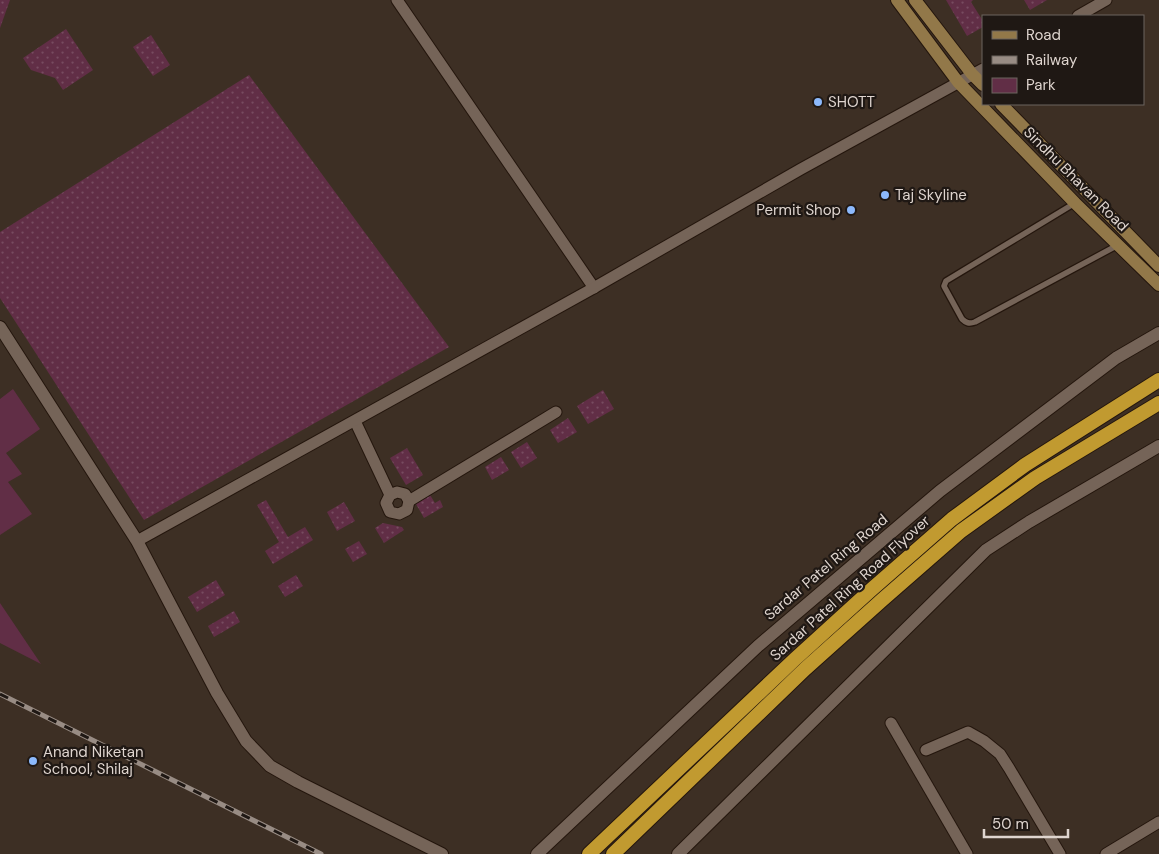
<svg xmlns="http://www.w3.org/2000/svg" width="1159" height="854" font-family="'DM Sans',sans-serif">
<defs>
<pattern id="grass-dots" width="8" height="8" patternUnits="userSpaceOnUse" patternTransform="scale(1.25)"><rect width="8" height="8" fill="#612e46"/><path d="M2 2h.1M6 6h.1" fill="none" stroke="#774b60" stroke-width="1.8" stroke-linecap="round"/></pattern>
</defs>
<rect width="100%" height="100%" fill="#3d2f24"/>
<g fill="url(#grass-dots)">
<path d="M0,0H10L0,28Z"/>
<path d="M946,0H973L971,2L983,21V27L967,36Z"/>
<path d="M1024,0H1047L1030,10Z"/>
<path d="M66,29L93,70L63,90L55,78L31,70L23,58Z"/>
<path d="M151,35L170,65L153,76L133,47Z"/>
<path d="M249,75L449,347L144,520L0,298V232Z"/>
<path d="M603,390L614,409L588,424L577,406Z"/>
<path d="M568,418L577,432L558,443L550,430Z"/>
<path d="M527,442L537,458L521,468L511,452Z"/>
<path d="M407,448L423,475L406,485L390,458Z"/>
<path d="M501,457L509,470L492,480L485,467Z"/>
<path d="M430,495L435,503L440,500L443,507L424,518L416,504Z"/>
<path d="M266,500L288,537L305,527L313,540L273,564L265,551L279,542L257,505Z"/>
<path d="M344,502L355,521L337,531L327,512Z"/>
<path d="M383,523L402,527L404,530L384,543L375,528Z"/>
<path d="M359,541L367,554L353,562L345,549Z"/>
<path d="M296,575L303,586L285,597L278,586Z"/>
<path d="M216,580L225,595L197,612L188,597Z"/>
<path d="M234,611L240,622L214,637L208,626Z"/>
</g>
<g fill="#612e46">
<path d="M13,389L40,429L6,453L22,474L8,482L32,514L0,535V399Z"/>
<path d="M0,603L41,664L0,643Z"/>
</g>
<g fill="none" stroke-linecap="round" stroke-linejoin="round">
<g stroke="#24160d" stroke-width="8">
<path id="service" d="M1075,203L946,281L944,286L945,288L962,319C966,323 969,324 975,322L1118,245"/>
</g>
<g stroke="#24160d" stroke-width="13">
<g id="minor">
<path d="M397,0L594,288"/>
<path d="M1078,16L1106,0"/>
<path d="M355,421L390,495L386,503L390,512L399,514L407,510L409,501L405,494L397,492L390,495"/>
<path d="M409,501L556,412"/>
<path d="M137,541L590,290L801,169L983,69"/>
<path d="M891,723L967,854"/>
<path d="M926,750L968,732L984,741L1000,754L1009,768L1060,854"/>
<path d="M1106,854L1159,822"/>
</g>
</g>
<g stroke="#24160d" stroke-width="14">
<g id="tertiary">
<path d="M0,327L137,541L217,693L246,741L270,766L298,782L442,854"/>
<path d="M537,854L758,646L940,491L1116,358L1159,333"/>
<path d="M678,854L986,550L1029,522L1159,446"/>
</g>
</g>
<g stroke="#24160d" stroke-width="14">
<g id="secondary">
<path d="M897,0L958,82L1075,203L1159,285"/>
<path d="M915,0L972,74L983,85"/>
<path d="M1001,104L1159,266"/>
</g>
</g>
<g stroke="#24160d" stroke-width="16">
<g id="trunk">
<path d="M589,854L795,659L872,589L952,519L1025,465L1159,380"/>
<path d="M613,854L805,669L882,600L961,531L1035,478L1159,403"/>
</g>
</g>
<use href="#service" stroke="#756458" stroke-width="5.5"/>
<use href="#minor" stroke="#756458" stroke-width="11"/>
<use href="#tertiary" stroke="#756458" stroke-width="12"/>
<use href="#secondary" stroke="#927849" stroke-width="12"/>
<use href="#trunk" stroke="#c19a30" stroke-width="14"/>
<g stroke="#988c84" stroke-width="5">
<path id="rail" d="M0,694L321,854"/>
</g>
<use href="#rail" stroke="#1f1814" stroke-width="3" stroke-dasharray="9" stroke-linecap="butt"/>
</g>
<g fill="#8cb9fc" stroke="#1f1814" stroke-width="2">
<circle cx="818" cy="102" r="5"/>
<circle cx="885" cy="195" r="5"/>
<circle cx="851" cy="210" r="5"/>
<circle cx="33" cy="761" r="5"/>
</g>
<g text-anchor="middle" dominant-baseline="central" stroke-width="4.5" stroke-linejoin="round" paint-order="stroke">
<g font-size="15" fill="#dfd5cf" stroke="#1f1814" text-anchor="start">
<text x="828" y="102">SHOTT</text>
<text x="895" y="195">Taj Skyline</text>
<text x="841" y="210" text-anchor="end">Permit Shop</text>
<text x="43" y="752">Anand Niketan<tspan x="43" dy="17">School, Shilaj</tspan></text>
</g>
<g font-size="15" fill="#dfd5cf" stroke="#1f1814">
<text transform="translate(1076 179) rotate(45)">Sindhu Bhavan Road</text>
<text transform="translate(826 567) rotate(-40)">Sardar Patel Ring Road</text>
<text transform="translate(850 588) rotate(-42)">Sardar Patel Ring Road Flyover</text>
</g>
</g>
<rect x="982" y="15" width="162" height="90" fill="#1f1814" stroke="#6c645f"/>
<rect x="992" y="31" width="25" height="8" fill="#927849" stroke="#6c645f"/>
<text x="1026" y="40" font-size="15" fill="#dfd5cf">Road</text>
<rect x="992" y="56" width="25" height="8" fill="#988c84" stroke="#6c645f"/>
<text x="1026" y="65" font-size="15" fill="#dfd5cf">Railway</text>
<rect x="992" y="78" width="25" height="15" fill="#612e46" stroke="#6c645f"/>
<text x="1026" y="90" font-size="15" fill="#dfd5cf">Park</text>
<path d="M984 829v8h84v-8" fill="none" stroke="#dfd5cf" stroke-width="2.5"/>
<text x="992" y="829" font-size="15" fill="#dfd5cf" stroke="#1f1814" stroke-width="4" paint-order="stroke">50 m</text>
</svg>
